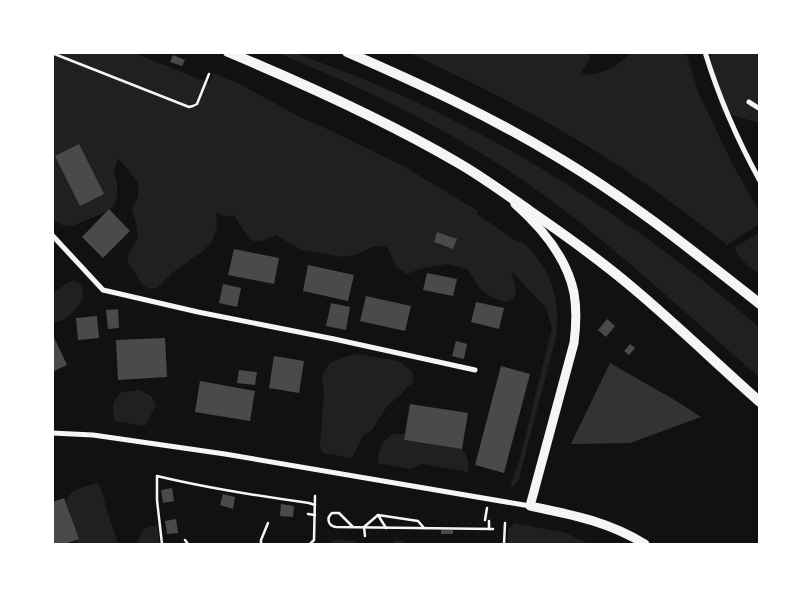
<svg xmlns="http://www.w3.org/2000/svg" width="812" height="597" font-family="'PT Sans',sans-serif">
<rect width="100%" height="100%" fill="#111"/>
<g fill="#202020">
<path d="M53,53H134L209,83L214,73L238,83L298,116L336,133L405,167L478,211L477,214L519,243L521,241C551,267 561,298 556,337L519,479L514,486L510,487L519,462L552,328L546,308L511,271C514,282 518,287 514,299L506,302L493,298L481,290L467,269L447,264L420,269L407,274L396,267L393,259L387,247L374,246L358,254L343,257L301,250L276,235L261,241H253L246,234L234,215L232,217L216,213L217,227L212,241L204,250L172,273L157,288L149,289L142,284L127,261L129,253L138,237L136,224L132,209L138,197L139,184L118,158L114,171L117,184V198L113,207L106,212L72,226L62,225L53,220Z"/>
<path d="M277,53H296C334,68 374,82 412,100C462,124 511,149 558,179C629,223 696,273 759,327V377C689,317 621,252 546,197C464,136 372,91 277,53Z"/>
<path d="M409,53H589L590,58L580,75C605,74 613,69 631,53H686L699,94L733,165L759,211V224L727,245C686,213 644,181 600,154C539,115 474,83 409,53Z"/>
<path d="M710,53H759V123L721,112Z"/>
<path d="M759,233V274C750,267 738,259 735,247Z"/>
<path d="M74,280C95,291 75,314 61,321C58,322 55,322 53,323V293L69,282Z"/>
<path d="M358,354L398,361L412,371L414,382L407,387L402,394L387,406L372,430L363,436L352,458L323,453L320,447L324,392L322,376L330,363L344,357Z"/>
<path d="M140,390L151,396L156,405L145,426L114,421C113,407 111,403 121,392Z"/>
<path d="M405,434L404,440L462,449C468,457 469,462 468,472L422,464L411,469L378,463C378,453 381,439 392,435C395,433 401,434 405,434Z"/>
<path d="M97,483L100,487L118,544H77L66,502C71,488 85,487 97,483Z"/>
<path d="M515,523L566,533L589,544H508V529Z"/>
<path d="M151,526H158L159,544H137L143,530Z"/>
<path d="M337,540L356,541V543L394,544V541H403V544H328L332,541Z"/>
</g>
<path fill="#333" d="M610,363L678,402L701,417L630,443L571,444Z"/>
<g fill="#4a4a4a">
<path d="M173,55L185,60L182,66L170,62Z"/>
<path d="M79,144L104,194L80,206L55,156Z"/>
<path d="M109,209L130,231L103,258L82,237Z"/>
<path d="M437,232L457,239L453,249L434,242Z"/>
<path d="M234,249L279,258L274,284L228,275Z"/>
<path d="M308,265L354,275L348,301L303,291Z"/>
<path d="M427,273L457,279L453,296L423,290Z"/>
<path d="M223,284L241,288L237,307L219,303Z"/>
<path d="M366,296L411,306L405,331L360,321Z"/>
<path d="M476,302L504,308L499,329L471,322Z"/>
<path d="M331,303L350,307L346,330L326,326Z"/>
<path d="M118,309L119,328L108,329L106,310Z"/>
<path d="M97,316L99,338L78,340L76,318Z"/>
<path d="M607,319L615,326L606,337L598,330Z"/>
<path d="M52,333L67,365L52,372Z"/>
<path d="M165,338L167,377L118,380L116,340Z"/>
<path d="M456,341L467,344L464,359L452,356Z"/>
<path d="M630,344L635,348L629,355L624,351Z"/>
<path d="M274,356L304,361L299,393L269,388Z"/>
<path d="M501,366L530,374L504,473L475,465Z"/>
<path d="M239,370L257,372L255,385L237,383Z"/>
<path d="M200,381L255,391L250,421L195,412Z"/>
<path d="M410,404L468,413L462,449L404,440Z"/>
<path d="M172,488L174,501L163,503L161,490Z"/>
<path d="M223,494L235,497L233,509L220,505Z"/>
<path d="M64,498L79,539L65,544H52V502Z"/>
<path d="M281,504L294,506L293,517L280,516Z"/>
<path d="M176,519L178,533L167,534L165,521Z"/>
<rect x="441" y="530" width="12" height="4"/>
</g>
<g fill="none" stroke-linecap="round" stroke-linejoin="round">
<g stroke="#f5f5f5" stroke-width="2.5">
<path d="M52,53L189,107L193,106L197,104L209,74"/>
<path d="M308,514L315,515"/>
<path d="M378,515L386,528"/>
<path d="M485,520L487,508"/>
<path d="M353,527L339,513H332C326,518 328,526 336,527L493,529"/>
<path d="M489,529V521"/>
<path d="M365,536L364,527L378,515L418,521L424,528"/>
<path d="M185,540L188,544"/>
<path d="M162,544L157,500V476C207,488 258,496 309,503L315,505"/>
<path d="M261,544V540L268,523"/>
<path d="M310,544L314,540L315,496"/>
<path d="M504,544L505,523"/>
</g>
<g stroke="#f5f5f5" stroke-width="5">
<path d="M705,52C719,98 737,139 760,181"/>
<path d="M749,102L760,109"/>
<path d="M52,235L103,290L198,312L334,339L475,370"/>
<path d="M52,433L93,435L225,454L530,506"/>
</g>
<path stroke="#f5f5f5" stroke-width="9" d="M515,204C541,227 567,258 574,293C577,310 576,327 574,343L530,506C573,515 607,521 645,544"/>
<g stroke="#f5f5f5" stroke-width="10">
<path d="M228,52C307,85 387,121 460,164C484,178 507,195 530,211C565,235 600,260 633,288C676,324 717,364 760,402"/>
<path d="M347,52C418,83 488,115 554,155C627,198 693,251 760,304"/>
</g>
</g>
<rect width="812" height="597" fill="none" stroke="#ffffff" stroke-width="108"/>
</svg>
